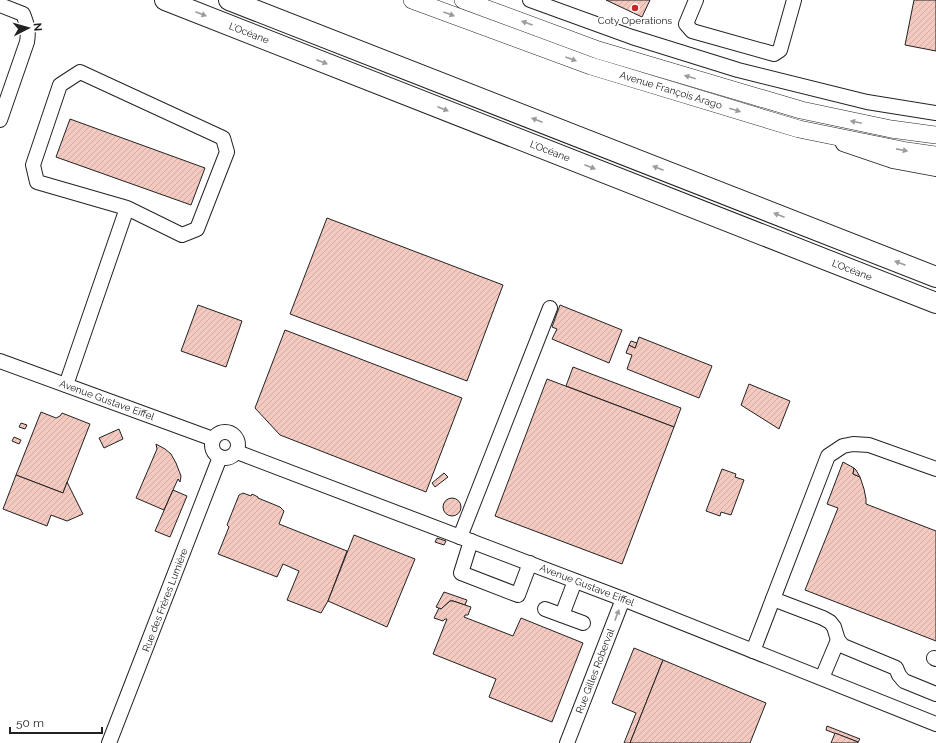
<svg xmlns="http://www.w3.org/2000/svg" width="936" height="743" font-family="Raleway,sans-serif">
<defs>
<pattern id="building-hatch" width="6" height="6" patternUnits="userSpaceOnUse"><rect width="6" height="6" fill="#f3c9c0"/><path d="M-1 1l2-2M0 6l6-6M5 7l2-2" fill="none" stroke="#d0aca5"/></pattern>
</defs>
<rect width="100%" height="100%" fill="#fff"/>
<g fill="url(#building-hatch)" stroke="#222">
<path d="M606,0H650L642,17Z"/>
<path d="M914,0H936V51L905,45Z"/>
<path d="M70,119L205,168L191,205L56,157Z"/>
<path d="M327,218L503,285L467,381L290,314Z"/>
<path d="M198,305L242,321L226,367L181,351Z"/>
<path d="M560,305L622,330L609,363L552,339L557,329L552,327Z"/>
<path d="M285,330L462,398L426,492L280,435L255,408Z"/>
<path d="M639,337L712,366L699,398L627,369L632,355L626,353L629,345L635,348Z"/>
<path d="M631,341L637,343L635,348L629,345Z"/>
<path d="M573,367L681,408L674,427L566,386Z"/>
<path d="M547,379L674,427L622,564L495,516Z"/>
<path d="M749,384L790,401L779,429L741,405Z"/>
<path d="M41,412L56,418L60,416L62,413L90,424L63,493L16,475Z"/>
<path d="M21,423L27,425L25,429L19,427Z"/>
<path d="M119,429L123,439L104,448L99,438Z"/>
<path d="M14,437L21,440L19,444L12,441Z"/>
<path d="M156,444L165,449L171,454L176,463L181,476L180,482L178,479L164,510L136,498L157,449Z"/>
<path d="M843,462L854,468L853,474L860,477L864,489L866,499V504L936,531V641L805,590L838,508L827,504Z"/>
<path d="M854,468L856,470L860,477L853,474Z"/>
<path d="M722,469L736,474L735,477L744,480L731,515L721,512L720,516L706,511Z"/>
<path d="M444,473L448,477L435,487L432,483Z"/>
<path d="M16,475L63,493L67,482L83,514L67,521L51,515L47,526L3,509Z"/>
<path d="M173,490L187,496L170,537L155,531Z"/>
<path d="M243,493L251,496L252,494L258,497V498L280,507L284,511L279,524L347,551L328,601L321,613L287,600L299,571L283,564L277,577L218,554L229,527L227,525L239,495Z"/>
<circle cx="452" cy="507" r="9"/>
<path d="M354,535L415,559L387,627L328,601Z"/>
<path d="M437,538L446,541L444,545L435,542Z"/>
<path d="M444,592L467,600L465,605L453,601H450L441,609L436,607Z"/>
<path d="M450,601H453L471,607L468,615H465L464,617L513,636L521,618L583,643L552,722L489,697L496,679L433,654L447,619H445L443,621L434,618L439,608L441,609Z"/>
<path d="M634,648L663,660L630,743H624L636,713L612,703Z"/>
<path d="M663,660L766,703L750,743H630Z"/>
<path d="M827,726L860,739L858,742L826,730Z"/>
<path d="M835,733L858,742V743H831Z"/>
</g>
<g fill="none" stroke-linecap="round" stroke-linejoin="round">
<g stroke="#222" stroke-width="16">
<g id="minor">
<path d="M530,0L632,37L738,70L867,102L936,113"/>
<path d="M696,0L686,24L692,31L774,54L780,50L794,0"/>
<path d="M0,5L23,14C27,24 29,31 27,42L0,120"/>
<path d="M843,144L893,161L936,169"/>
<path d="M0,361L213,439"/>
<path d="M66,385L127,208L182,235L197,229L227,152L223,138L80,72L60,85L33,165L37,182L127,208"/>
<circle cx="225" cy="445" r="13"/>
<path d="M237,452L623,599L936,724"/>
<path d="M460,537L550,308"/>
<path d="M471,541L461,573L518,595L530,563"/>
<path d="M773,599L823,618L830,622L834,627L838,640L843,646L896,668L899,675L904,681L936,694"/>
<path d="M545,609L583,623"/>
<path d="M562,615L575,581"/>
<path d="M753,651L828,456L843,446L853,444L869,445L936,469"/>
<path d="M934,658L936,659"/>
<path d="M822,678L838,640"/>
<path d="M109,743L220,457"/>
<path d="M567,743L623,599"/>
</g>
</g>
<g stroke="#222" stroke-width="18">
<g id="major">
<path d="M412,0L591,66L799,129L907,151L936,155"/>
<path d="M463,0L598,50L801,110L891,129L936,135"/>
</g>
</g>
<g stroke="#222" stroke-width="22">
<g id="highway">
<path d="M165,0L936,303"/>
<path d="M229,0L936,277"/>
</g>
</g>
<use href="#minor" stroke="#fff" stroke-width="14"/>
<use href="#major" stroke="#fff" stroke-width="17"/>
<use href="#highway" stroke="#fff" stroke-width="20"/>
</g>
<defs><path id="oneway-solid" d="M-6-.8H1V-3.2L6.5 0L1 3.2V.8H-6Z"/></defs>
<g fill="#9c9c9c">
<use href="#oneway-solid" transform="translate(201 14) rotate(21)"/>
<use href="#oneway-solid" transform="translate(449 14) rotate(20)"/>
<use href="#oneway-solid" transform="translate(527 23) rotate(-160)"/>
<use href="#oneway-solid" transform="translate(571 59) rotate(20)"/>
<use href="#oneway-solid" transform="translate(322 62) rotate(21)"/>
<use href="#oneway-solid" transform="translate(690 77) rotate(-164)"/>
<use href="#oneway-solid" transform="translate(443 109) rotate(21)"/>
<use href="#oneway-solid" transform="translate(735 110) rotate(17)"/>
<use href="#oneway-solid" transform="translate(537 120) rotate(-159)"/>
<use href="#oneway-solid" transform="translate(856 122) rotate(-168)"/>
<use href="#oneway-solid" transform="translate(902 150) rotate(11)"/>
<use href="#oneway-solid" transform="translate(590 167) rotate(21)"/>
<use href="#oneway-solid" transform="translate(658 168) rotate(-159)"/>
<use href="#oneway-solid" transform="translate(779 215) rotate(-159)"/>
<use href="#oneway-solid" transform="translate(900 263) rotate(-159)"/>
<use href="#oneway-solid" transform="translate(617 615) rotate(-69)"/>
</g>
<circle fill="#c62828" stroke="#fff" stroke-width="1.5" cx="635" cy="8" r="4"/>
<g text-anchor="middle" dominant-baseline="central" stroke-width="3" stroke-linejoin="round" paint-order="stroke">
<g font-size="10" fill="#222" stroke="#fff">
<text x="635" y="20">Coty Operations</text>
</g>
<g font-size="10" fill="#222" stroke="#fff">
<text transform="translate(249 33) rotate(21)">L’Océane</text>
<text transform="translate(671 90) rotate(17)">Avenue François Arago</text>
<text transform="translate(550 151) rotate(21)">L’Océane</text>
<text transform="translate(852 270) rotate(21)">L’Océane</text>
<text transform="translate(107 400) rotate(20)">Avenue Gustave Eiffel</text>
<text transform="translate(587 585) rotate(21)">Avenue Gustave Eiffel</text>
<text transform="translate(165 600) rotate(-69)">Rue des Frères Lumière</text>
<text transform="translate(595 671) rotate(-69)">Rue Gilles Roberval</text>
</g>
</g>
<g transform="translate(28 28) rotate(84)" stroke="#ffffff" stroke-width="3" paint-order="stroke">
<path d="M0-3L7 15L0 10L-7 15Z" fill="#222222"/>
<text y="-6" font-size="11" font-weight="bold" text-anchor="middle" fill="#222222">N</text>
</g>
<path d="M10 727v6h92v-6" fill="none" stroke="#222222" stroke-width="2"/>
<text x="16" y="727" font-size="12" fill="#222222" stroke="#ffffff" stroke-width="3" paint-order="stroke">50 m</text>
</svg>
